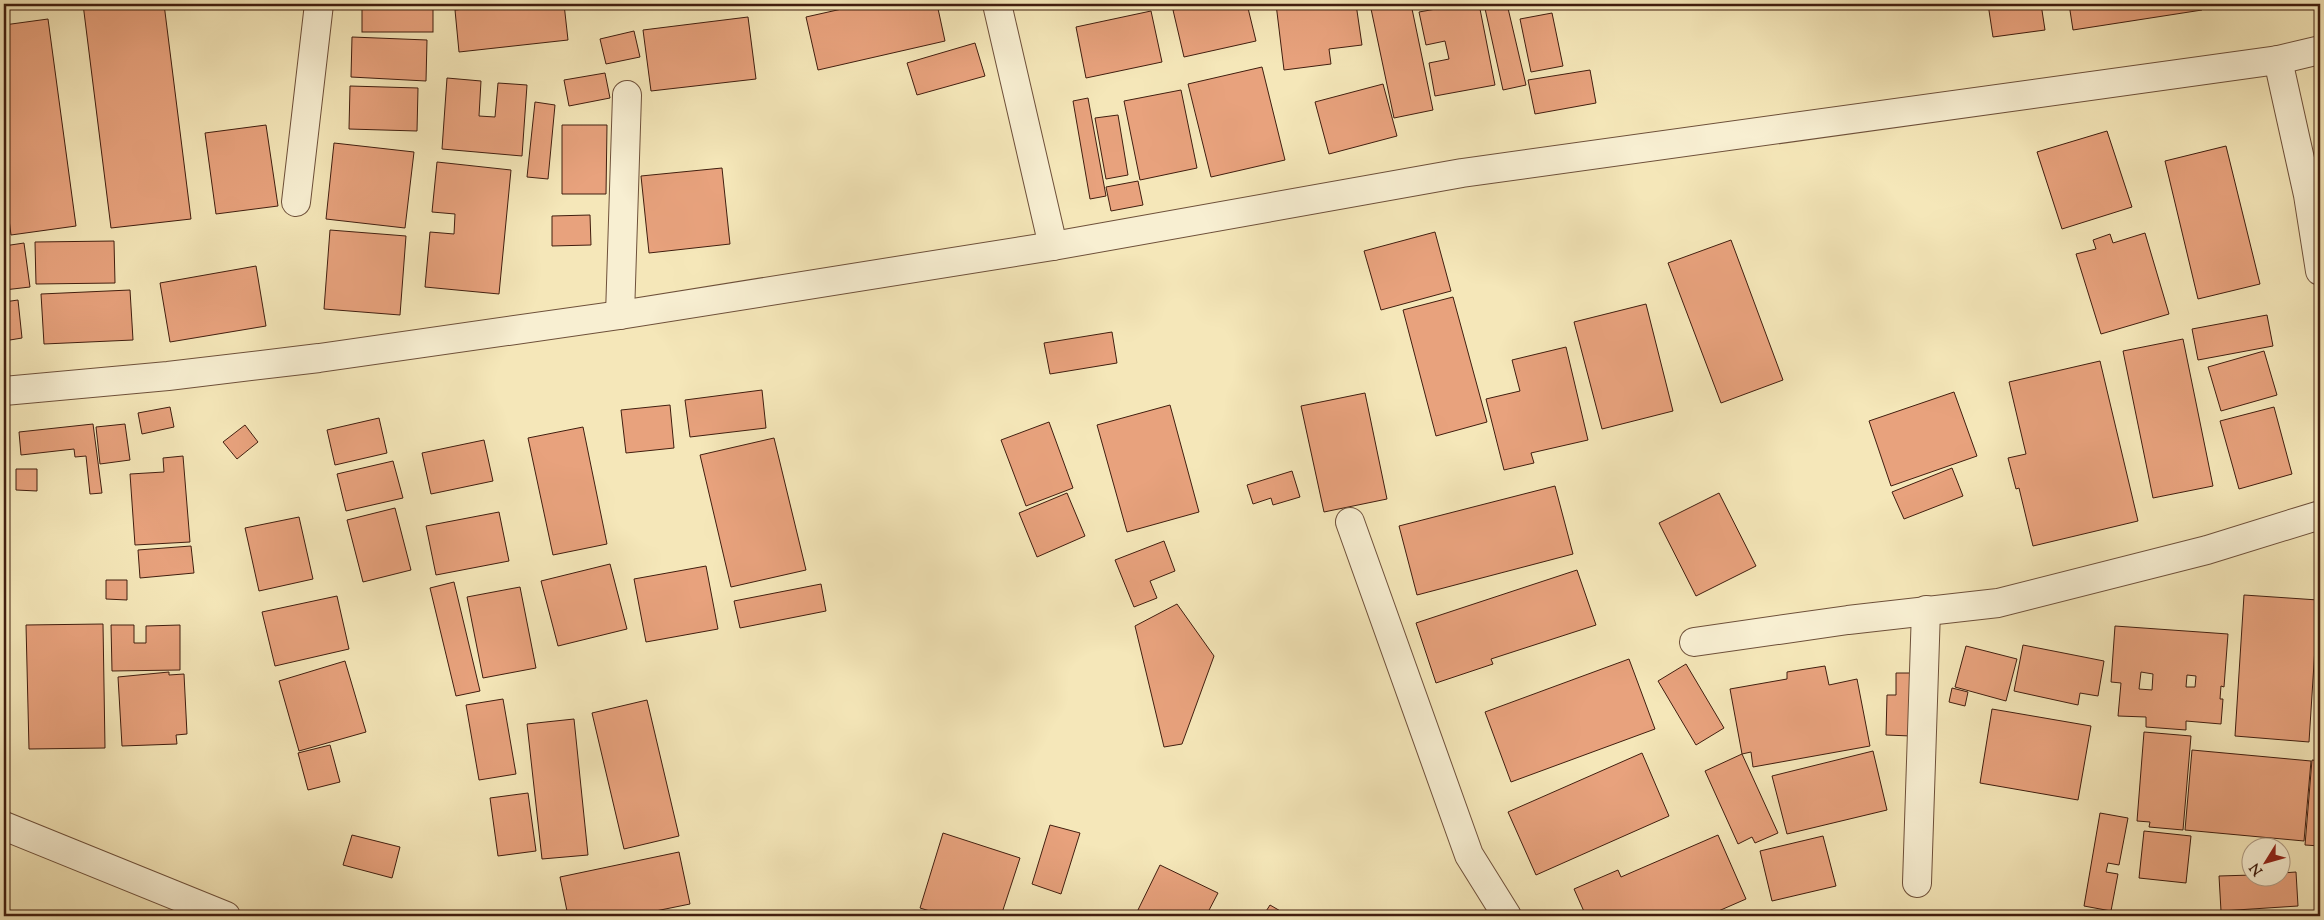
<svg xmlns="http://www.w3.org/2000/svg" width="2324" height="920" font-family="'Sorts Mill Goudy',serif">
<rect width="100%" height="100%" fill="#f5e7b9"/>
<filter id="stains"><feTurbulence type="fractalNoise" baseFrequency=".004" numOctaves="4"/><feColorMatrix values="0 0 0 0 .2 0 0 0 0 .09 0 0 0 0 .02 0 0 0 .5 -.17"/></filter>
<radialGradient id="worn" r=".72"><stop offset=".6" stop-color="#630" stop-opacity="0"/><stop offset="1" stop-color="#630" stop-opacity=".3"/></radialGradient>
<g fill="#e8a27d" stroke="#411e0f" fill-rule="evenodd">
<path d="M83,4H164L191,219L111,228Z"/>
<rect x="362" y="4" width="71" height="28"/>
<path d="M512,4H564L568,40L459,52L455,10Z"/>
<path d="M864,4H937L945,41L818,70L806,17Z"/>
<path d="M1201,4H1247L1256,41L1184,57L1173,10Z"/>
<path d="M1276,4H1356L1362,45L1329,49L1331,64L1284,70Z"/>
<path d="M1370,4H1411L1433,110L1394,118Z"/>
<path d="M1464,4H1479L1495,85L1435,96L1429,63L1449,59L1445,41L1426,45L1419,12Z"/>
<path d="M1484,4H1507L1526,85L1503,90Z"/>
<path d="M1988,4H2041L2045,30L1993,37Z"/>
<path d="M2069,4H2200L2202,10L2073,30Z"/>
<path d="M1151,11L1162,62L1086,78L1076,27Z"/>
<path d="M1552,13L1563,66L1531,72L1520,19Z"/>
<path d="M748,17L756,79L651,91L643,30Z"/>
<path d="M48,19L76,226L11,235L4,180V25Z"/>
<path d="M634,31L640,57L606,64L600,39Z"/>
<path d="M352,37L427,40L426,81L351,77Z"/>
<path d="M975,43L985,76L917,95L907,63Z"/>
<path d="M1262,67L1285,160L1211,177L1188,84Z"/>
<path d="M1590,70L1596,103L1535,114L1528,80Z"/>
<path d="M605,73L610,98L569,106L564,80Z"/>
<path d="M447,78L481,81L479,116L495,117L498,83L527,85L522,156L442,149Z"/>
<path d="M1383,84L1397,136L1329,154L1315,102Z"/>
<path d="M350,86L418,88L417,131L349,129Z"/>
<path d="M1181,90L1197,168L1140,180L1124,101Z"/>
<path d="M1088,98L1106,196L1090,199L1073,101Z"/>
<path d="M535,102L555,105L548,179L527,177Z"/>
<path d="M1118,115L1128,175L1106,179L1095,118Z"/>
<path d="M266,125L278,206L216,214L205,133Z"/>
<path d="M562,125H607L606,194H562Z"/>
<path d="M2107,131L2132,207L2062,229L2037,152Z"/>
<path d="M334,143L414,152L405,228L326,219Z"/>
<path d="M2226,146L2260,284L2198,299L2165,161Z"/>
<path d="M437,162L511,170L499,294L425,287L430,232L454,234L455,214L432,212Z"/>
<path d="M722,168L730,244L649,253L641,176Z"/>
<path d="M1138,181L1143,205L1111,211L1106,187Z"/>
<path d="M590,215L591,245L552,246V216Z"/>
<path d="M330,230L406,236L400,315L324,309Z"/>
<path d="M1435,232L1451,291L1381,310L1364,251Z"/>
<path d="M2145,233L2169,314L2101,334L2076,254L2096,249L2093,240L2110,234L2113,243Z"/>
<path d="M1731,240L1783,380L1721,403L1668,263Z"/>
<path d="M114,241L115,283L36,284L35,242Z"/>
<path d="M24,243L30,287L4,290V246Z"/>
<path d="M256,266L266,326L170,342L160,283Z"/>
<path d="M130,290L133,340L44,344L41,294Z"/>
<path d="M1453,297L1487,422L1436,436L1403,310Z"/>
<path d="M18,300L22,338L4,341V302Z"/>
<path d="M1646,304L1673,411L1602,429L1574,322Z"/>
<path d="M2267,315L2273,346L2198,360L2192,329Z"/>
<path d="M1112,332L1117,363L1050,374L1044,343Z"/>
<path d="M2183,339L2213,486L2153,498L2123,351Z"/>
<path d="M1566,347L1588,440L1531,453L1534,463L1504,470L1486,399L1520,391L1512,360Z"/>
<path d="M2264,351L2277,395L2221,411L2208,367Z"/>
<path d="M2100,361L2138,521L2033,546L2019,488L2016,489L2008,458L2026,454L2009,382Z"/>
<path d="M762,390L766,428L690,437L685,400Z"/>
<path d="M1954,392L1977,456L1891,486L1869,421Z"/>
<path d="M1365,393L1387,499L1324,512L1301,406Z"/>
<path d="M670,405L674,448L626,453L621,410Z"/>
<path d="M1170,405L1199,512L1127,532L1097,425Z"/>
<path d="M170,407L174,427L142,434L138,413Z"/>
<path d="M2274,407L2292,474L2239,489L2220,421Z"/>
<path d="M379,418L387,453L335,465L327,430Z"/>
<path d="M1049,422L1073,488L1026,506L1001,440Z"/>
<path d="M93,424L102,493L90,494L86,456L75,457L74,449L21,455L19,432Z"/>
<path d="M125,424L130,460L100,464L96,427Z"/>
<path d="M245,425L258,442L237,459L223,442Z"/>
<path d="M583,427L607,544L553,555L528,438Z"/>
<path d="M774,438L806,570L731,587L700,455Z"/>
<path d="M484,440L493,481L431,494L422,453Z"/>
<path d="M183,456L190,542L135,545L130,474L164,472L163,458Z"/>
<path d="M393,461L403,498L346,511L337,474Z"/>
<path d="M1952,468L1963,496L1904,519L1892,492Z"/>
<path d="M16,469H37V491L16,490Z"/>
<path d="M1292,471L1300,497L1273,505L1271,498L1253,504L1247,485Z"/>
<path d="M1555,486L1573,554L1417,595L1399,526Z"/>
<path d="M1067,493L1085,536L1037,557L1019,513Z"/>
<path d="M1719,493L1756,566L1696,596L1659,523Z"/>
<path d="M395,508L411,570L363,582L347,520Z"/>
<path d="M499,512L509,561L436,575L426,526Z"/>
<path d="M299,517L313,579L259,591L245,528Z"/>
<path d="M1164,541L1175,571L1150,581L1157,598L1134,607L1115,560Z"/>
<path d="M191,546L194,573L140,578L138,550Z"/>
<path d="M610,564L627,629L558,646L541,581Z"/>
<path d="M706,566L718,629L646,642L634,579Z"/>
<path d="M1577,570L1596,625L1491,659L1493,664L1436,683L1416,623Z"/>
<path d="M106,580H127V600L106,599Z"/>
<path d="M454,582L480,691L456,696L430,588Z"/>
<path d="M821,584L826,611L740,628L734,601Z"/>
<path d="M520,587L536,668L483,678L467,597Z"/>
<path d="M2244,595L2318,600L2309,742L2235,736Z"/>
<path d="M337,596L349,649L275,666L262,612Z"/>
<path d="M1177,604L1214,656L1182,744L1164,747L1135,626Z"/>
<path d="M103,624L105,748L29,749L26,625Z"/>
<path d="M111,625H134V643H146V626L180,625V670L112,671Z"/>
<path d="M2115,626L2228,634L2224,687L2221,686L2220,699H2223L2221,724L2186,721V730L2146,727V717L2118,716L2121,683L2111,682ZM2141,672L2153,674L2152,690L2139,689ZM2187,675L2196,676L2195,687H2186Z"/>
<path d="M2023,645L2104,661L2098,696L2080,693L2078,705L2014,691Z"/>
<path d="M1966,646L2017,659L2006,701L1955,687Z"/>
<path d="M1629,659L1655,729L1511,782L1485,712Z"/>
<path d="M345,661L366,732L299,751L279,681Z"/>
<path d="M1686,664L1724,728L1696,745L1658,681Z"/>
<path d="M1825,666L1829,685L1857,679L1870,746L1753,767L1751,752L1742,754L1730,689L1787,679V672Z"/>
<path d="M169,672V675L184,674L187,734L176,735L177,744L122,746L118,677Z"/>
<path d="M1896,673H1912L1911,736L1886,735L1887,695H1896Z"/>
<path d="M1952,688L1968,692L1965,706L1949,702Z"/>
<path d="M503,699L516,774L479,780L466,705Z"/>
<path d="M647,700L679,836L624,849L592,713Z"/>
<path d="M1992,709L2091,726L2078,800L1980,783Z"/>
<path d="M574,719L588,855L542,859L527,724Z"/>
<path d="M2144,732L2191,736L2183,830L2149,827L2150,822L2137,821Z"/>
<path d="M330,745L340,782L308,790L298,753Z"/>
<path d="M2192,750L2311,761L2304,841L2185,830Z"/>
<path d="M1873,751L1887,810L1787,834L1772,776Z"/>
<path d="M1642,753L1669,816L1536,875L1508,812Z"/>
<path d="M1742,754L1778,833L1755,843L1752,837L1738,844L1705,771Z"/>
<path d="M2312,760L2320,761V846L2305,845Z"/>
<path d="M528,793L536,851L498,856L490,798Z"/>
<path d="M2100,813L2128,818L2119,865L2108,863L2106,872L2118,874L2111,911L2084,906Z"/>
<path d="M1050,825L1080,833L1061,894L1032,884Z"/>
<path d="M2144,831L2191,836L2186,883L2139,878Z"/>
<path d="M943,833L1020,858L1001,916H946L920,908Z"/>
<path d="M352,835L400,847L392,878L343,865Z"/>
<path d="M1718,835L1746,899L1707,916H1586L1574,889L1618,870L1621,877Z"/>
<path d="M1823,836L1836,886L1772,901L1760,851Z"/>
<path d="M679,852L690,904L631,916H604V914L591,916H568L560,877Z"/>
<path d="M1160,865L1218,893L1206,916H1135Z"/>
<path d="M2296,872L2298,906L2221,911L2219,876L2252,875V878H2282V873Z"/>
<path d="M1270,905L1289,916H1263Z"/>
</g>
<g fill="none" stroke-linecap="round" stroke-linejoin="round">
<g stroke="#6e503a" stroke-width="30">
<g id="minor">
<path d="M997,4L1053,246"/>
<path d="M2278,60L2308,195L2320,271"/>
<path d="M296,202L319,4"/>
<path d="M620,315L627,95"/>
<path d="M4,391L168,376L319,358L620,315L1053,246L1462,173L2278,60L2320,50"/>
<path d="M1350,522L1469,855L1507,916"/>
<path d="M1694,642L1848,620L1998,603L2207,550L2320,515"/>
<path d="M4,826L226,916"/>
<path d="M1917,883L1926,610"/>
</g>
</g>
<use href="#minor" stroke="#f8efd2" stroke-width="28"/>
</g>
<rect width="2324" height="920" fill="none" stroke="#f5e7b9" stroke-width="20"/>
<rect x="5" y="5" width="2314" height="910" fill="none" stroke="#411e0f" stroke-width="2.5"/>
<rect x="10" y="10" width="2304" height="900" fill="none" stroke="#411e0f"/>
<g transform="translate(2266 862) rotate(233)"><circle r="24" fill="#f8efd2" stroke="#af9b84"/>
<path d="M0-4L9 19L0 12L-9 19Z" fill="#8f2418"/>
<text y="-8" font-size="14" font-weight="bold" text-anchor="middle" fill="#411e0f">N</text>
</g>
<rect width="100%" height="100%" filter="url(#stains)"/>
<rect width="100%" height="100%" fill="url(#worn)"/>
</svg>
